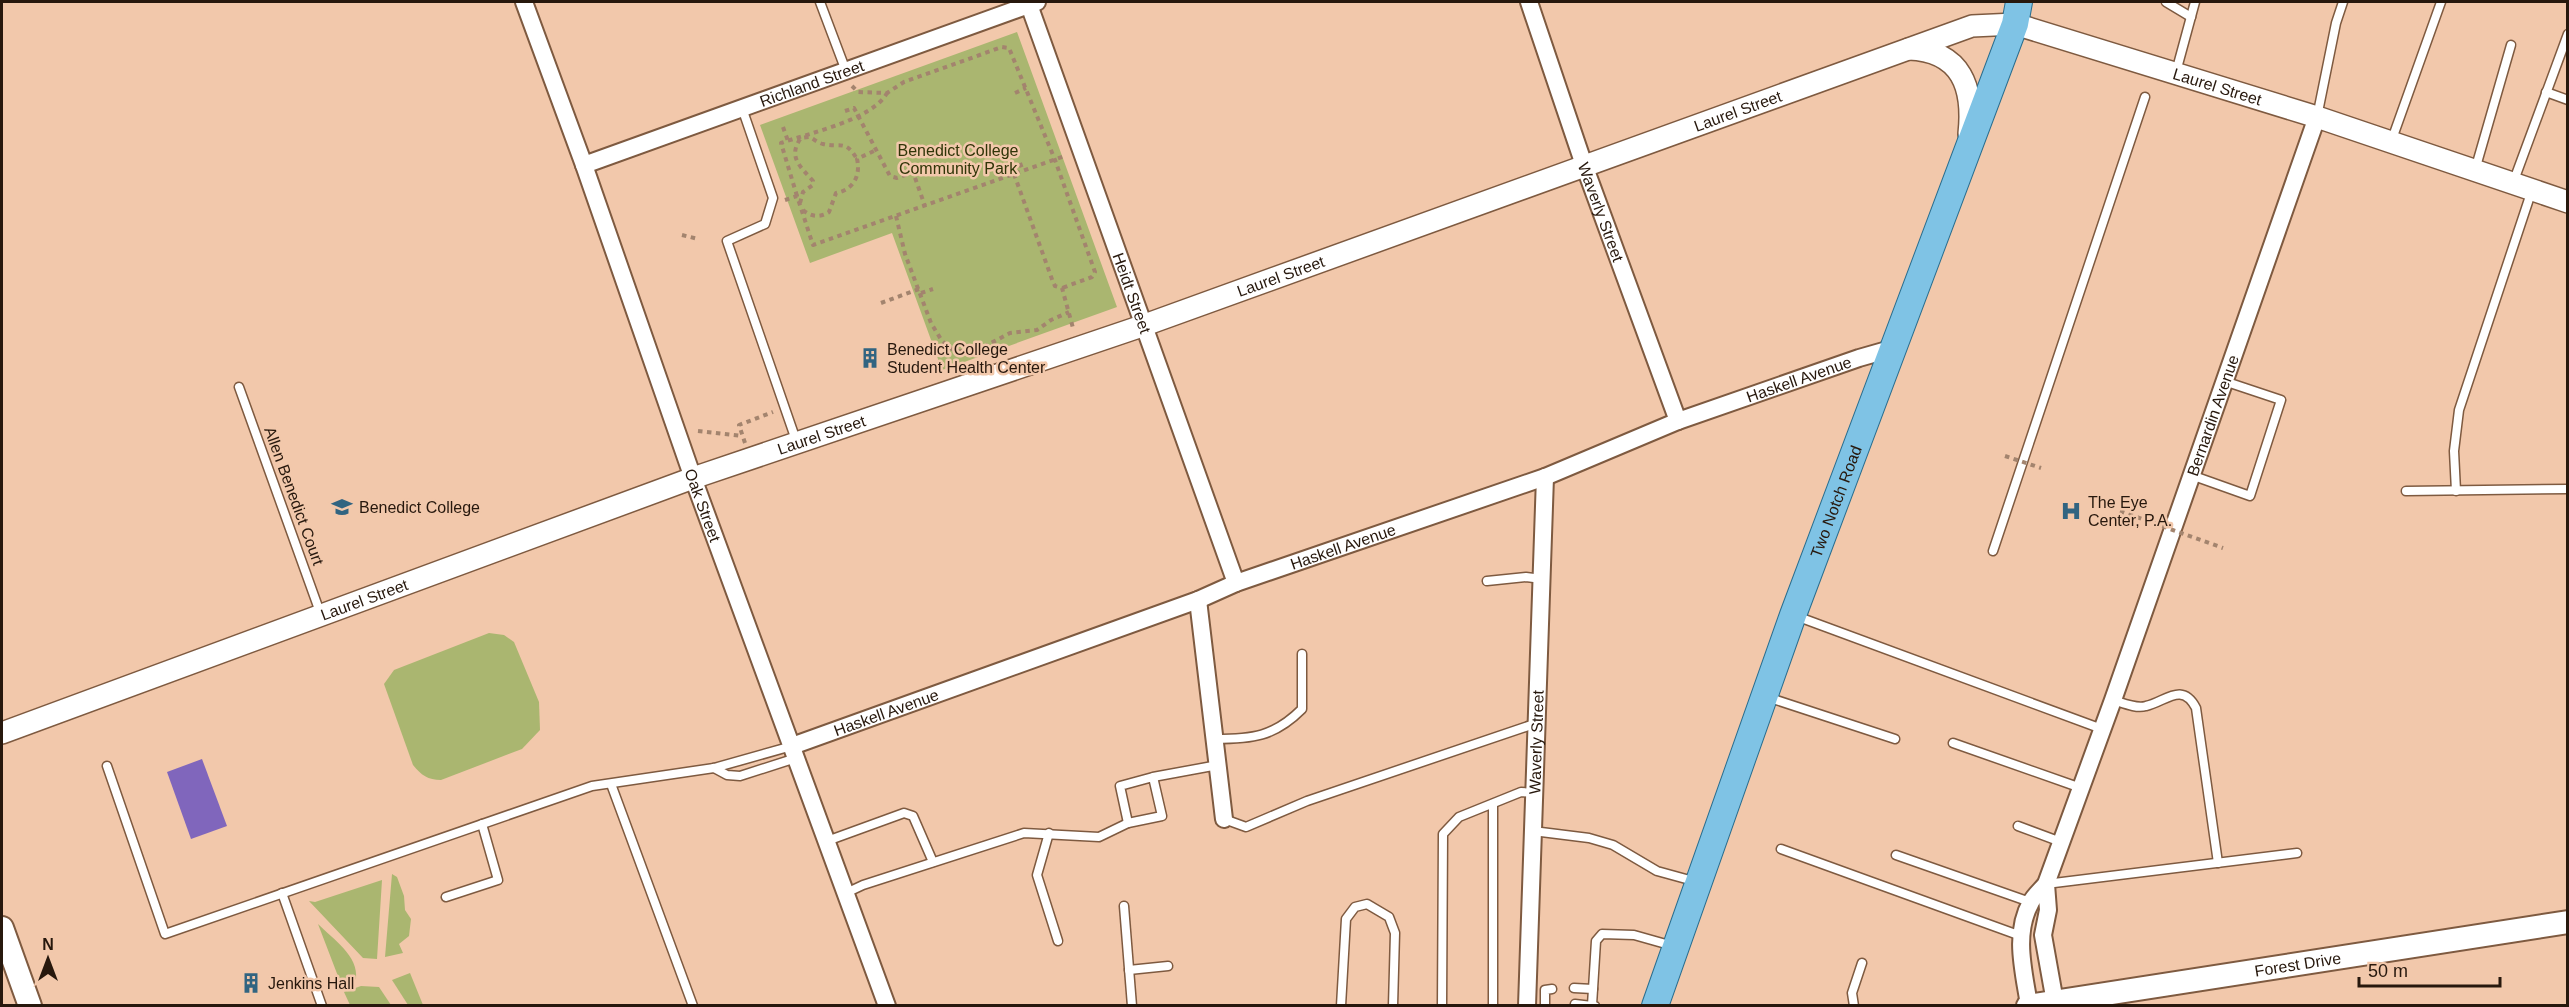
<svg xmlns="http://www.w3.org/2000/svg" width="2569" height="1007" font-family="Arial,sans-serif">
<rect width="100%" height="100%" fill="#f2c8ab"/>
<g fill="#aab670">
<path d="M1017,32L1117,307L942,370L892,233L810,263L760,125Z"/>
<path d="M489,633L504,635L514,642L539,702L540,730L522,749L441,780C428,780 421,775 413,765L384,684L394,670Z"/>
<path d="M392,874L397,877L404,896L405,910L411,919L409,936L399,944L403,953L385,957Z"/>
<path d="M382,880L377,959L363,958L309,901L315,902Z"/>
<path d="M318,924C333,939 359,956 356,979L341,984Z"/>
<path d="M410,973L423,1005H408L392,980Z"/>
<path d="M361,986L379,987L391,1005H350L344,992Z"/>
</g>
<path fill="#8066bc" d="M202,759L227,826L191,839L167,772Z"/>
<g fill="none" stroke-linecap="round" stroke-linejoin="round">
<g stroke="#7e5a40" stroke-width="11">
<g id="service">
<path d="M820,2L846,71"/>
<path d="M2166,2L2191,17"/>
<path d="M2176,72L2195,2"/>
<path d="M2546,92L2568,100"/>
<path d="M742,108L773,198L765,224L727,241L797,443"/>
<path d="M2317,117L2336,23L2343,2"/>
<path d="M2391,142L2441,2"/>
<path d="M2475,170L2511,45"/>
<path d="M2513,183L2568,34"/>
<path d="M239,387L321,615"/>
<path d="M2191,475L2250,496L2281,400L2224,381"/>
<path d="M2406,491L2568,489"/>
<path d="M2456,491L2454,451L2459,410L2532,190"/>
<path d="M1993,551L2145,97"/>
<path d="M1487,581L1526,577L1542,579"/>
<path d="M1796,616L2102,729"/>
<path d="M1767,697L1895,739"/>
<path d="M2113,700C2123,703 2136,709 2146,706C2165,702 2182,681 2196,708L2218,863"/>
<path d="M1215,739C1252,739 1274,737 1302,709V654"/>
<path d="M1953,743L2081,788"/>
<path d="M107,766L165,934L592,786L714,768L792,746"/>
<path d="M714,768L727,775L740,776L796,758"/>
<path d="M1153,777L1162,816L1128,823L1120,786L1153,777L1218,765"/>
<path d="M611,784L693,1006"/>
<path d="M1224,819L1246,827L1307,801L1537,723"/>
<path d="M2018,826L2061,842"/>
<path d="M1533,831L1589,838L1613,845L1657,871L1697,882"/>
<path d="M1049,833L1037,875L1058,941"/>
<path d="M827,841L904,813L913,816L933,862"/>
<path d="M1781,849L2021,936"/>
<path d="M1896,855L2030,902"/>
<path d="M2046,884L2297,853"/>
<path d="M282,893L322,1006"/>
<path d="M846,893L863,885L1024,833L1099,837L1128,823"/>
<path d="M446,897L498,880L482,824"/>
<path d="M1124,906L1132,1006"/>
<path d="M1129,970L1168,966"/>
<path d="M1574,988L1593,989"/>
<path d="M1575,1004L1592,1006"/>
<path d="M1341,1006L1346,919L1355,907L1367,904L1389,917L1395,933L1393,1006"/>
<path d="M1442,1006L1443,834L1459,817L1521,792L1534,793"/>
<path d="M1493,1006V804"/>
<path d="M1545,1006V990L1552,989"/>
<path d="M1595,1006L1592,1005L1596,941L1602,934L1634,935L1673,946"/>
<path d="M1854,1006L1852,993L1862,963"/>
</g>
</g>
<g stroke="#7e5a40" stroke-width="20">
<g id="minor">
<path id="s1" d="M524,2L584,165L693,478L887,1006"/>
<path id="s2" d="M1028,2L1236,583"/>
<path id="s3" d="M1529,2L1584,165L1678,421"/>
<path id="s4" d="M584,165L1037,2"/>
<path d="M1198,600L1224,819"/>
<path id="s5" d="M792,746L1198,600L1236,583L1545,477L1678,421L1859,358L1894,348"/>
<path d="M2046,884L2048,910L2043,935L2055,1002"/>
<path id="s6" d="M2029,1005C2024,972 2013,934 2031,902C2034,896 2041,890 2046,884L2113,700L2317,117"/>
<path id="s7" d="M1527,1006L1545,477"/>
</g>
</g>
<g stroke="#7e5a40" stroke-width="24">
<g id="tertiary">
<path d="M1909,49C1962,51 1974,88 1969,134"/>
<path id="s8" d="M2,733L693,478L1142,326L1972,26L2015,24L2317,117L2568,202"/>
</g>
</g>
<g stroke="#7e5a40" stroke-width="26">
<g id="secondary">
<path d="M2,928L30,1006"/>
<path id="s9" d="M2028,1006L2568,922"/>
</g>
</g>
<g stroke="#296d8e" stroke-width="28">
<g id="primary">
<path id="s10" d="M1655,1006L1793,615L2015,24L2019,2"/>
</g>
</g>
<g stroke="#a3846e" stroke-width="4" stroke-dasharray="4.5 4.5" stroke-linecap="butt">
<path d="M852,86L858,92L887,93L904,82L1002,47L1009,48L1055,160L1095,272L1092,277L1062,288"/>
<path d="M1015,93L1026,88"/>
<path d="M845,111L854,108L890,176L897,178L913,172L925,206"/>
<path d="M783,127L788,141"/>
<path d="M1020,163L1023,171"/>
<path d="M1014,174L1053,282L1055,286L1062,288L1073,328"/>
<path d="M797,196L781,143C809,133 872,120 887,93"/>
<path d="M785,200L797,196L813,245L1065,156"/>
<path d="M800,203L803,192L813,185V181C801,167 787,157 801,138L809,137C814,139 818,143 823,144C841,148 845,139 857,159"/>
<path d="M803,210C811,217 820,218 829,212L836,193C853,190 861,176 857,159L876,150"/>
<path d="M896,216L905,254L931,323L942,341L950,348L957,351H976L1010,333L1037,330L1051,320L1069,312"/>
<path d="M682,235L698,239"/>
<path d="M921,293L933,289"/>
<path d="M881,303L919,289"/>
<path d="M698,431L742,436"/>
<path d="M745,443L739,425L773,412"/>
</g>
<use href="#service" stroke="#fff" stroke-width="8"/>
<use href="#minor" stroke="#fff" stroke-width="16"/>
<use href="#tertiary" stroke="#fff" stroke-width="21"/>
<use href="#secondary" stroke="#fff" stroke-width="22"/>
<use href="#primary" stroke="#7fc3e5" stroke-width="26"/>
<g stroke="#a3846e" stroke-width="4" stroke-dasharray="4.5 4.5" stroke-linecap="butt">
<path d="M2005,456L2041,468"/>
<path d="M2120,511L2223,548"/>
</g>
</g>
<defs>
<g id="building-bare" transform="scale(1.62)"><path d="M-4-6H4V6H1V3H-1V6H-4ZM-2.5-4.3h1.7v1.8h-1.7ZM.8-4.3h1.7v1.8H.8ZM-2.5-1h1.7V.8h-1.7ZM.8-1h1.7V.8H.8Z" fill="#316481" stroke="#f2c8ab" stroke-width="2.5" paint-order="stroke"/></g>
<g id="university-bare" transform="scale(1.62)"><path d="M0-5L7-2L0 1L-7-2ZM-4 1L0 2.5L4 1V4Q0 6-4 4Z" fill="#316481" stroke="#f2c8ab" stroke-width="2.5" paint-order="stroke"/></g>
<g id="hospital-bare" transform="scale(1.62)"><path d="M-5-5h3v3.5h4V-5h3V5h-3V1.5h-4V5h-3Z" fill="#316481" stroke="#f2c8ab" stroke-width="2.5" paint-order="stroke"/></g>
</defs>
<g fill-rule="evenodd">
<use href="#building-bare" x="870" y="358"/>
<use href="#university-bare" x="342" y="507"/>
<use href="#hospital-bare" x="2071" y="511"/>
<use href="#building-bare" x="251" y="983"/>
</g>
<g text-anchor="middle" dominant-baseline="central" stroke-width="5" stroke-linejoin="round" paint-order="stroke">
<g font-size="16" fill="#27180d" stroke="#f2c8ab">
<text stroke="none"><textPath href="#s4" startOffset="242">Richland Street</textPath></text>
<text stroke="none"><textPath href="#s8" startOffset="2348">Laurel Street</textPath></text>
<text stroke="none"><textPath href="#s8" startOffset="1844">Laurel Street</textPath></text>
<text stroke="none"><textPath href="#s3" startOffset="222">Waverly Street</textPath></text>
<text stroke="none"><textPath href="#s8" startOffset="1358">Laurel Street</textPath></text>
<text stroke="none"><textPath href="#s2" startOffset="309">Heidt Street</textPath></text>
<text stroke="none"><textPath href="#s5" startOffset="1072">Haskell Avenue</textPath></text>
<text stroke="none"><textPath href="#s6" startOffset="626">Bernardin Avenue</textPath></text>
<text stroke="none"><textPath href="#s8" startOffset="872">Laurel Street</textPath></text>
<text transform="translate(294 496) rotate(70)">Allen Benedict Court</text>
<text stroke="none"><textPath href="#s10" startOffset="536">Two Notch Road</textPath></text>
<text stroke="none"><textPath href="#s1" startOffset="534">Oak Street</textPath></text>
<text stroke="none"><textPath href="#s5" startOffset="586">Haskell Avenue</textPath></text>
<text stroke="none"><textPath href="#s8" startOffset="386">Laurel Street</textPath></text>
<text stroke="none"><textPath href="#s5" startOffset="100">Haskell Avenue</textPath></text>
<text stroke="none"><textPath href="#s7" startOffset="264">Waverly Street</textPath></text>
<text stroke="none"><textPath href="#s9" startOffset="273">Forest Drive</textPath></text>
</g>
<g font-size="16" fill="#303508" stroke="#f2c8ab">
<text x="958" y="150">Benedict College<tspan x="958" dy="18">Community Park</tspan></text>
</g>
<g font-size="16" fill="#27180d" stroke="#f2c8ab" text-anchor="start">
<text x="887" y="349">Benedict College<tspan x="887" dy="18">Student Health Center</tspan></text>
<text x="2088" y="502">The Eye<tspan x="2088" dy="18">Center, P.A.</tspan></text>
<text x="359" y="507">Benedict College</text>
<text x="268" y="983">Jenkins Hall</text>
</g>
</g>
<rect width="2569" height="1007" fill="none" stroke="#27180d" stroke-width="6"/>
<g transform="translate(48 959)" stroke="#f2c8ab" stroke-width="4.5" paint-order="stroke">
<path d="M0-4.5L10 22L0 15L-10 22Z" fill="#27180d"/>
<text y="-9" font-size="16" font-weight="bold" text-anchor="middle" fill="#27180d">N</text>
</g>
<path d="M2359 977v9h141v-9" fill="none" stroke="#27180d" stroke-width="3"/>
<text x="2368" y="977" font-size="18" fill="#27180d" stroke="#f2c8ab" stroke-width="4.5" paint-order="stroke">50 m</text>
</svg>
